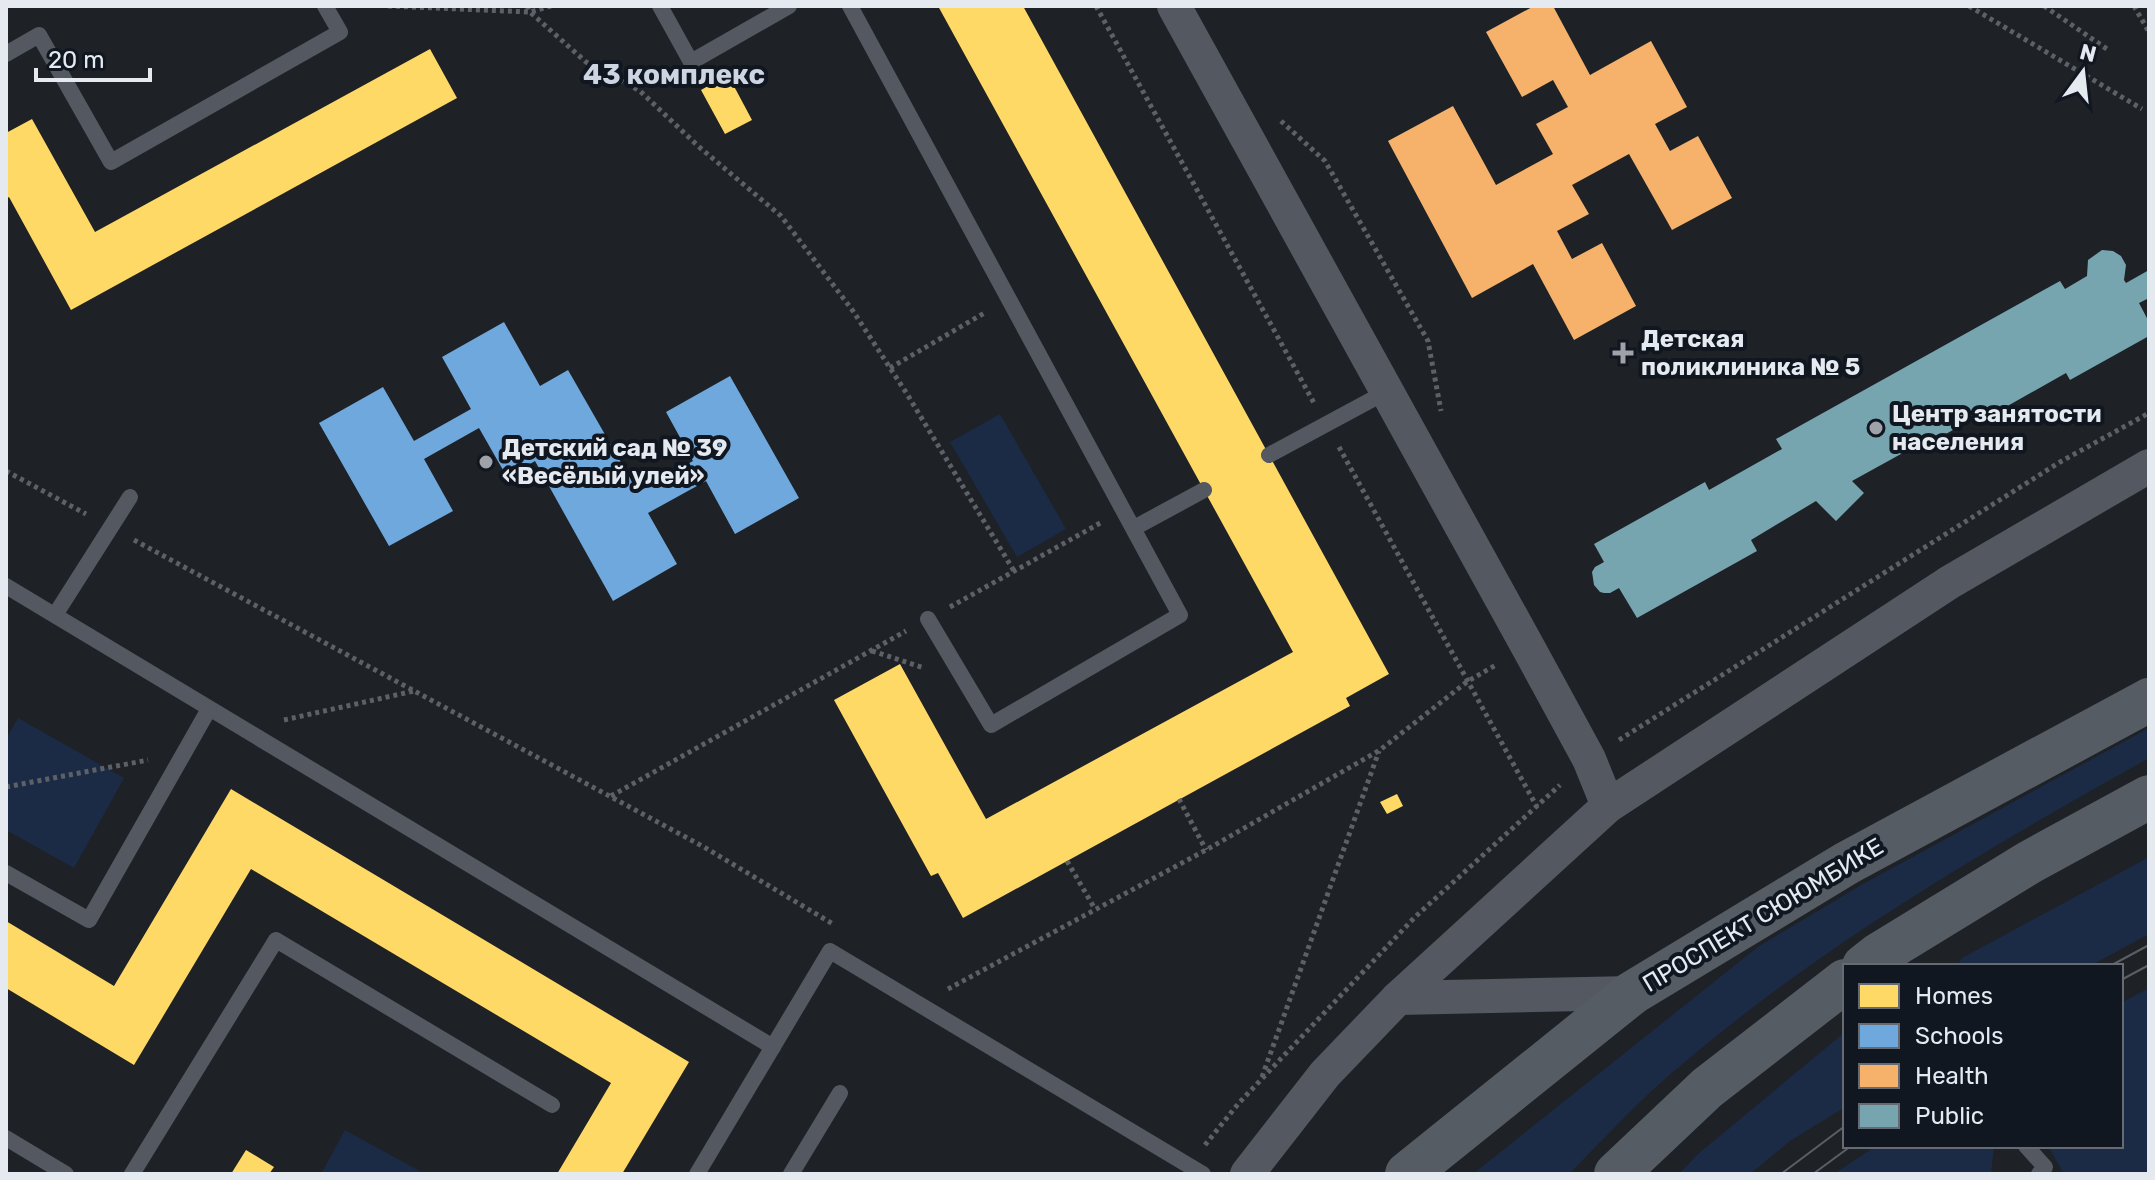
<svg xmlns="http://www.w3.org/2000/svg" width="2155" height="1180" font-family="Rubik,sans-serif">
<rect width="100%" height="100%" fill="#1e2126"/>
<g fill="#1b2b46">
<path d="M1000,414L1066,529L1017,557L950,442Z"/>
<path d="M18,718L124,778L74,868L6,830V739Z"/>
<path d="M2149,728V758C1983,851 1818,947 1673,1072C1636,1103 1603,1140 1569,1174H1473L1759,946L1863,884Z"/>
<path d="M2149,857V934L2090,966H1957L1962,958Z"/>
<path d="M2149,988V1174H2064L2048,1146H2121V1003Z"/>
<path d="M1845,1032V1107L1790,1141L1750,1174H1679L1698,1154Z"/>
<path d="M345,1130L425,1174H321Z"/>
<path d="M1876,1146H1994L1991,1174H1834Z"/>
</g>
<g fill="#ffd966">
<path d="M938,6H1023L1389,674L1346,698L1350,706L963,918L938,873L931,876L834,700L900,664L986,819L1293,652Z"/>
<path d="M430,49L457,98L71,310L9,197L6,199V133L32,119L95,232Z"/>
<path d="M728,75L752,120L725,134L701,90Z"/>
<path d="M231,789L689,1062L622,1174H557L611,1083L251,869L134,1065L6,988V921L114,986Z"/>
<path d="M1397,794L1403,806L1387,814L1380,802Z"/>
<path d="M246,1150L274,1167L269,1174H231Z"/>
</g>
<path fill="#6fa8dc" d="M504,322L540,386L568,370L638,492L693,461L666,412L730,376L799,498L735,534L706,481L648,513L677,564L613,601L535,461L507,477L479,428L424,459L453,511L389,546L319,423L383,387L414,441L471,409L442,357Z"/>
<path fill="#f6b26b" d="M1534,6H1553L1590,75L1651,41L1687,107L1655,124L1670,151L1698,136L1732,198L1672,230L1629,154L1572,185L1589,214L1557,231L1572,259L1602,243L1636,306L1574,340L1533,264L1472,298L1388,141L1453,106L1496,185L1553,154L1536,124L1568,107L1553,80L1522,97L1486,32Z"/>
<path fill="#76a5af" d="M2102,250L2113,251L2121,256L2126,265L2124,280L2126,283L2149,270V298L2139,303L2149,322V336L2070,380L2066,373L1988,417L1985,412L1912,453L1910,449L1852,481L1864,493L1836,521L1816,501L1751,540L1757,551L1637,618L1619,588L1610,593H1604L1600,592L1594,585L1592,572L1595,567L1604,562L1594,544L1705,482L1709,490L1782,449L1776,439L2060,281L2065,289L2087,276L2088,260Z"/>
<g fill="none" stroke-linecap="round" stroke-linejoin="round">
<g stroke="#5d6167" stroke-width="5" stroke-dasharray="4 4" stroke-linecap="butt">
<path d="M388,6L530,12L551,6"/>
<path d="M527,6L530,12L586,62L640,91L698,146L781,216L853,311L907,394L1014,571"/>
<path d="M1096,6L1314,403"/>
<path d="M1969,6L2142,109"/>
<path d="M2044,6L2107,49"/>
<path d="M2134,6L2149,32"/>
<path d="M1281,121L1325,161L1428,341L1441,411"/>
<path d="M890,368L986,312"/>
<path d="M1339,447L1537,807"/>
<path d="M6,471L86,514"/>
<path d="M134,540L704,847L833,924"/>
<path d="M950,607L1102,522"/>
<path d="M872,651L924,668"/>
<path d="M284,720L414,691"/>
<path d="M1619,740L2060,462L2149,413"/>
<path d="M6,787L148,760"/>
<path d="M611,796L906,631"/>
<path d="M1179,799L1206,850"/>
<path d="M1067,861L1095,909"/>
<path d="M948,989L1206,850L1380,750L1468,681L1496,665"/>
<path d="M1262,1077L1379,751"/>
<path d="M1205,1145L1238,1104L1415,917L1560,785"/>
</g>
<g stroke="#545861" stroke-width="16">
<path d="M660,6L691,62L789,6"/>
<path d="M850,6L1180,615L991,725L928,619"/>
<path d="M6,54L39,35L111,162L340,32L325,6"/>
<path d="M1269,455L1386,392"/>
<path d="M1134,528L1204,490"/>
<path d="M6,586L773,1047"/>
<path d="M55,615L130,497"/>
<path d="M6,873L89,920L209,709"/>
<path d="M6,1138L66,1174"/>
<path d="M2026,1146L2045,1167L2039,1174"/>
<path d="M132,1174L276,940L552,1105"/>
<path d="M697,1174L830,951L1203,1174"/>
<path d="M791,1174L840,1093"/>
</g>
<g stroke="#545861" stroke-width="34">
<path d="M1174,6L1528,647L1589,759L1608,806"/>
<path d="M1398,998L1632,993"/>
<path d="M1247,1174L1325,1074L1398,998L1608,806L1950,582L2149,466"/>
</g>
<g stroke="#565c64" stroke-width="44">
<path d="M1864,966L1878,955L2030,862L2149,797"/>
<path d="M1407,1174L1632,993L1847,863L2149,700"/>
<path d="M1616,1174L1707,1088L1845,981"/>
</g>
<g stroke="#5b5f66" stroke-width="2">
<path d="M2110,966L2149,945"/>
<path d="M2121,980L2149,965"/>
<path d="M1781,1174L1845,1126"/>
<path d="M1813,1174L1851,1146"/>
</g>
</g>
<g fill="#9fa3a9" stroke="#111720" stroke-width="3">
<path d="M1619 341h8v8h8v8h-8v8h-8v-8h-8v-8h8z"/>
<circle cx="1876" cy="428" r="8"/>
<circle cx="486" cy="462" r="8"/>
</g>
<g text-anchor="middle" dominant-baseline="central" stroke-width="8" stroke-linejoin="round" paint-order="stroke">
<g font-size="24" font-weight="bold" fill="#e5e9f0" stroke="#111720" text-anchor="start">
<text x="1641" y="339">Детская<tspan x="1641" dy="28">поликлиника № 5</tspan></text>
<text x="1892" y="414">Центр занятости<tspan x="1892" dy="28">населения</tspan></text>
<text x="502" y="448">Детский сад № 39<tspan x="502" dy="28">«Весёлый улей»</tspan></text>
</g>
<g font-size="24" fill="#e5e9f0" stroke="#111720">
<text transform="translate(1763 915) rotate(-31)">ПРОСПЕКТ СЮЮМБИКЕ</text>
</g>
<g font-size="28" font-weight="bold" fill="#cdd5e3" stroke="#111720">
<text x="674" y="74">43 комплекс</text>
</g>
</g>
<rect width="2155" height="1180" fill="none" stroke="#e5e9f0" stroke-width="16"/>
<rect x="1843" y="964" width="280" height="184" fill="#111720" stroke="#666b73" stroke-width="2"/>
<rect x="1859" y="984" width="40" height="24" fill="#ffd966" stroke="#666b73" stroke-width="2"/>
<text x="1915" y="1004" font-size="24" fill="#e5e9f0">Homes</text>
<rect x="1859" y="1024" width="40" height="24" fill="#6fa8dc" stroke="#666b73" stroke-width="2"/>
<text x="1915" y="1044" font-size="24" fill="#e5e9f0">Schools</text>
<rect x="1859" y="1064" width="40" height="24" fill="#f6b26b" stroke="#666b73" stroke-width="2"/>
<text x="1915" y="1084" font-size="24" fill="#e5e9f0">Health</text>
<rect x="1859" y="1104" width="40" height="24" fill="#76a5af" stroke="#666b73" stroke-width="2"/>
<text x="1915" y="1124" font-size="24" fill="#e5e9f0">Public</text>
<g transform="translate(2083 72) rotate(15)" stroke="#111720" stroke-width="6" paint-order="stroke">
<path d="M0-6L14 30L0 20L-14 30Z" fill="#e5e9f0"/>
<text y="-12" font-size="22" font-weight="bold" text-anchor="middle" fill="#e5e9f0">N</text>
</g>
<path d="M36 68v12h114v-12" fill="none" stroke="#e5e9f0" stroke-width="4"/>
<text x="48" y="68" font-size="24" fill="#e5e9f0" stroke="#111720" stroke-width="6" paint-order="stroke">20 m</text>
</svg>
